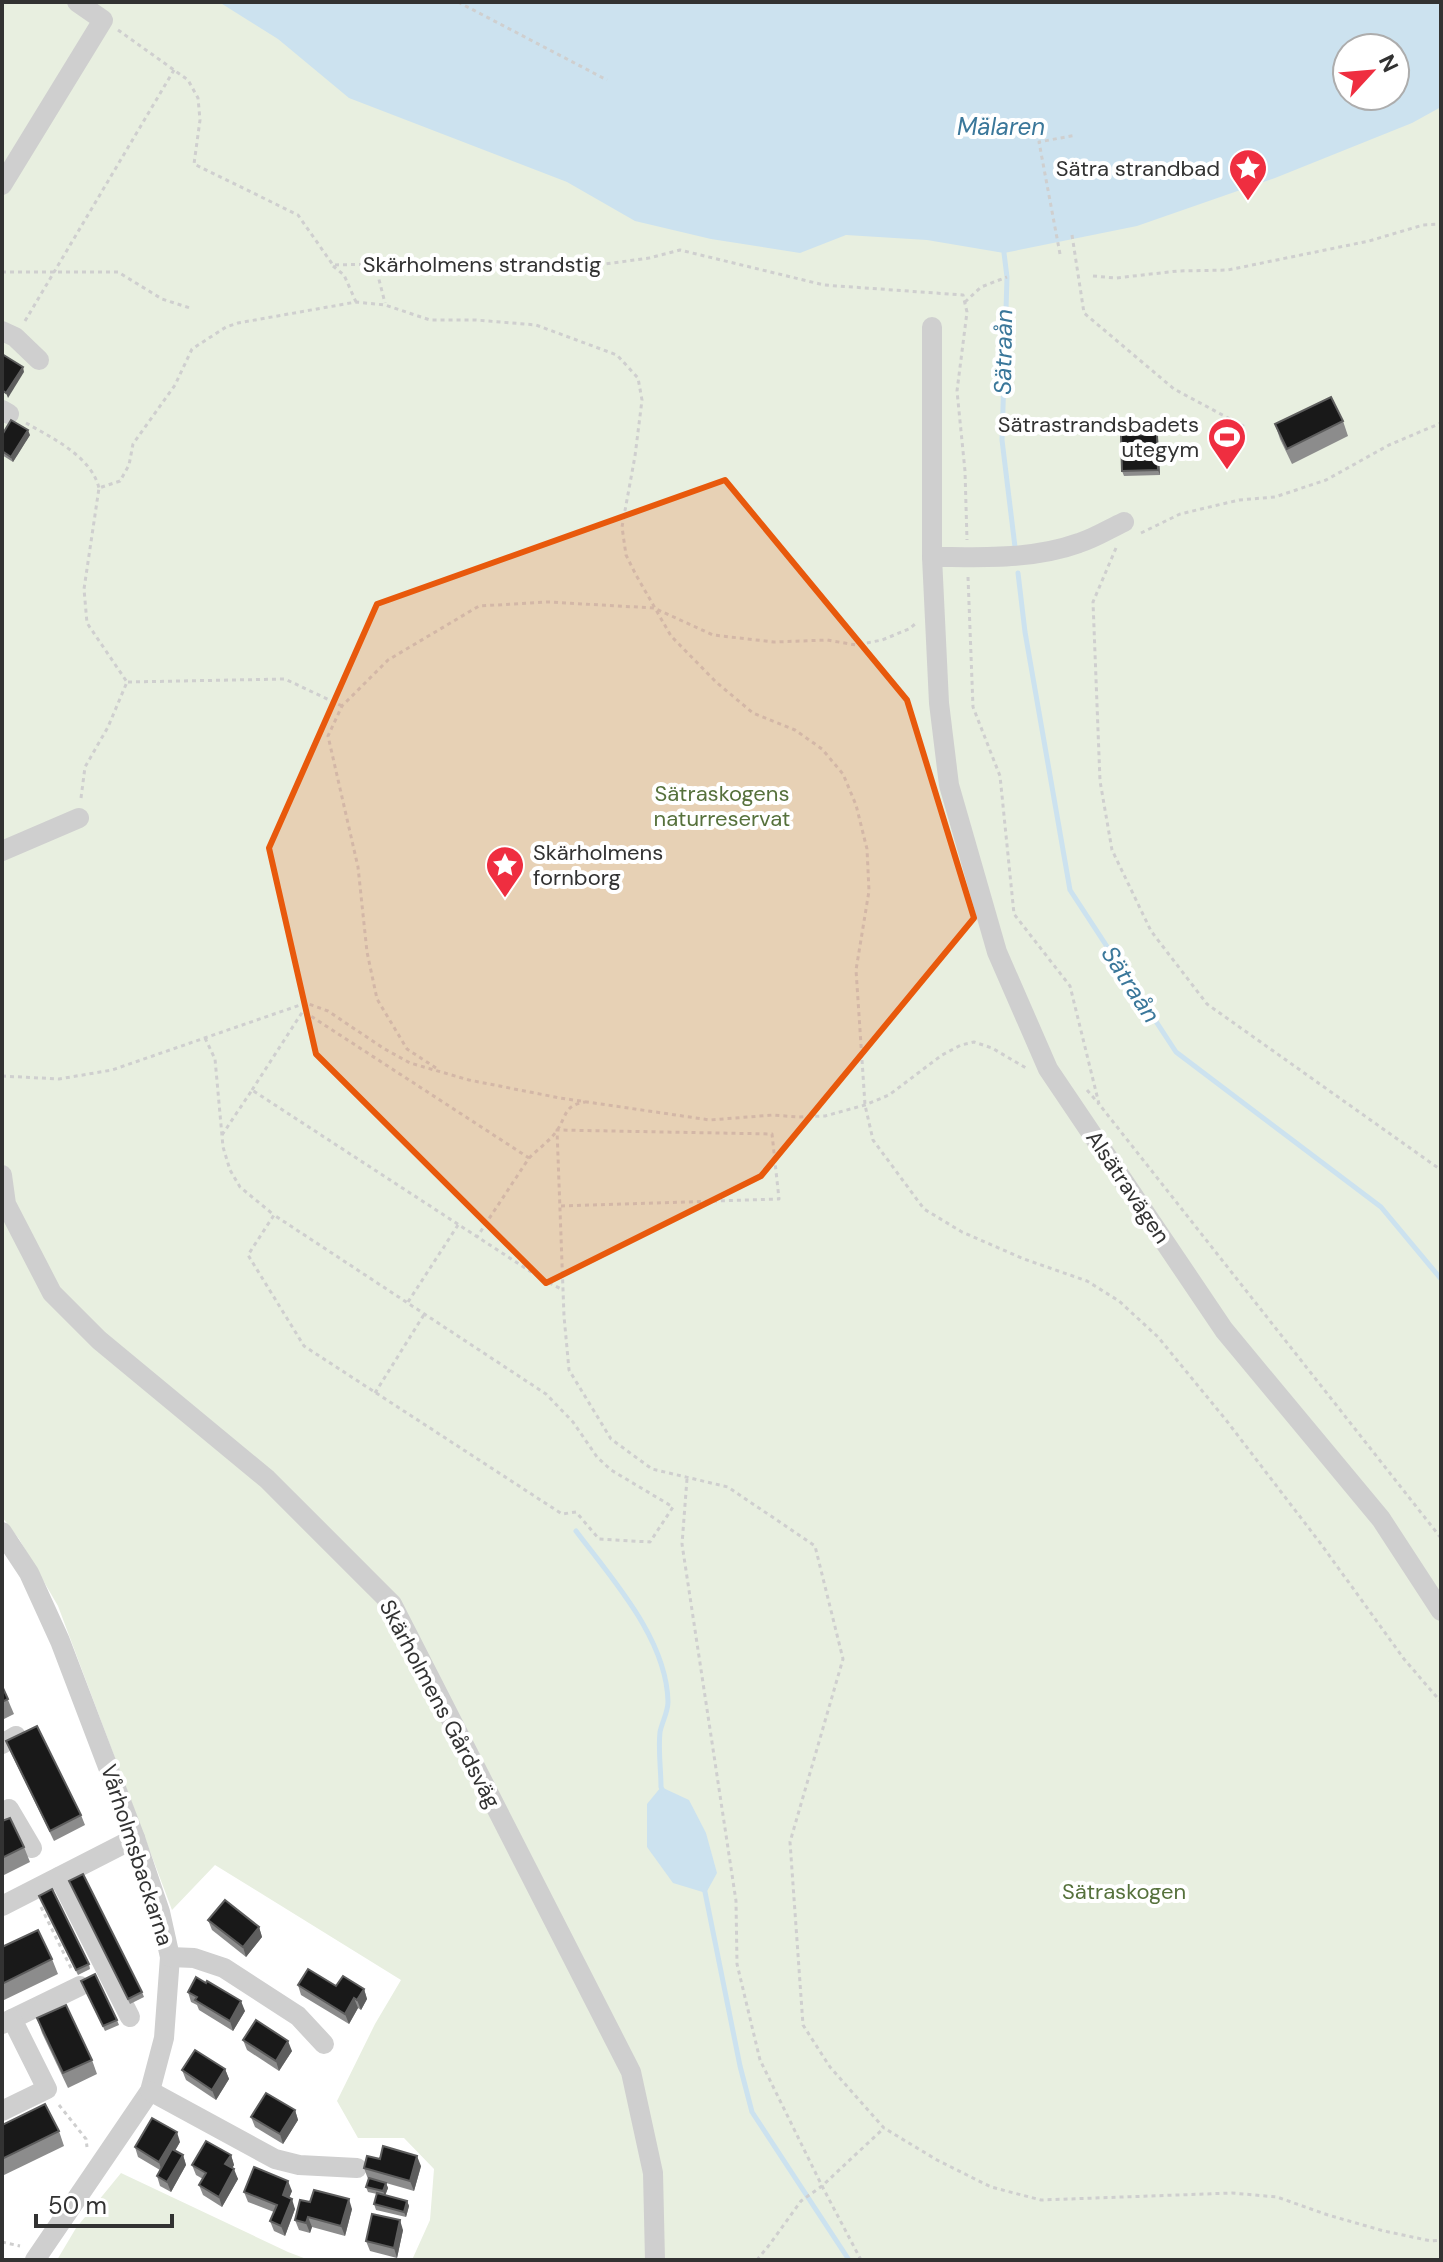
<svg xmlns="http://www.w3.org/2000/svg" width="1443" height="2262" font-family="'DM Sans',sans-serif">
<rect width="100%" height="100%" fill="#fff"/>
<g fill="#e8efe0" fill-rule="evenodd">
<path d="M2,2H1441V2260H412L430,2220L434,2169L404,2138H358L337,2101L375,2024L401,1980L215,1865L172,1910L58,1606L19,1539L2,1517ZM1347,48H1395V96H1347Z"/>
<path d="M121,2173L288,2252L309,2260H57L76,2228Z"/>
</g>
<g fill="#cce2ef" fill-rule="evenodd">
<path d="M219,2H1441V107L1412,123L1275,178L1137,226L1004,253L927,240L846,235L800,253L711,239L635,221L567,182L349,98L278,39ZM1347,48H1395V96H1347Z"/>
<path d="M661,1787L689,1800L706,1833L717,1873L706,1893L673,1883L647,1847V1804Z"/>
</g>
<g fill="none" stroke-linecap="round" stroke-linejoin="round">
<g stroke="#cce2ef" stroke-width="5">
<path d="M1004,253L1007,277L1002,440L1015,547"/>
<path d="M1018,573L1025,632L1070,890L1176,1052L1381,1207L1441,1279"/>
<path d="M576,1531C612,1579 667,1639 668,1702C668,1712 662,1722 660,1732C658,1750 661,1769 661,1787L664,1793"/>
<path d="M704,1887L740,2066L752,2112L849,2260"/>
</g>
<g stroke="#cfcfcf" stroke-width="3" stroke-dasharray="4 4" stroke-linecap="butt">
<path d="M458,2L607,80"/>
<path d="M118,30L188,80L198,98L200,120L194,164L298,215L333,265L375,264L437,268L549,263L591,266L649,258L680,250L824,285L963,295L967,312L957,391L965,471L967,540"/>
<path d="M1072,235L1084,313L1174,389L1245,427"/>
<path d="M1060,254L1039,142L1076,135"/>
<path d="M375,264L385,303"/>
<path d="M333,266L344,275L356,302"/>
<path d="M2,272H118L162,299L190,308"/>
<path d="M1093,276L1116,278L1178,271L1228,270L1369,241L1423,225L1441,224"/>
<path d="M965,302L981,287L1007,277"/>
<path d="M25,321L174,70"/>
<path d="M26,423C52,438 91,456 99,488"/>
<path d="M1141,533L1180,514L1239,500L1275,497L1326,480L1389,445L1441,423"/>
<path d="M1116,548L1093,602L1100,781L1112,850L1151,931L1207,1004L1441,1170"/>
<path d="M968,577L973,707L1000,776L1014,914L1070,986L1099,1104L1441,1538"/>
<path d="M128,682L285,679L342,706"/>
<path d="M81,798L85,767L108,727L127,682L87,623L84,589L99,488L120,481L129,465L133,444L175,385L192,349L226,327L238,323L356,302L385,305L430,320H476L536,325L617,355L638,378L642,400L635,456L622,527L626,555L636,575L671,636L716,682L753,713L795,730L822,749L843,774L856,805L867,849L869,891L856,970L865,1105L873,1140L924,1209L962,1232L1024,1259L1087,1281L1119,1301L1158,1337L1226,1420L1321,1544L1404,1659L1441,1702"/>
<path d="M205,1038L215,1059L223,1147L230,1170L240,1187L274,1215L248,1255L304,1346L562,1514L576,1512L599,1539L650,1542L673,1507L611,1470L597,1457L573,1422L546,1394L274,1215"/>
<path d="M436,1068L407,1049L377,999L367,952L358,867L328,736L342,706L388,660L479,606L548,602L654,608L713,635L774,642L827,640L856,645L882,640L909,629L915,624"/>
<path d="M2,1076L59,1079L112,1070L306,1003L328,1011L383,1048L410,1063L469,1080L560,1098L710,1120L773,1115L797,1117L825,1116L865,1105L889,1095L942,1055L961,1045L974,1042L992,1048L1026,1068"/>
<path d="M252,1090L303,1011L529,1158L477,1237"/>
<path d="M1087,1090L1099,1104"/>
<path d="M222,1135L252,1090L542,1279L563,1290"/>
<path d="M529,1158C538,1149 551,1140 558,1129C567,1114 565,1105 585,1102"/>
<path d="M561,1206L779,1199L772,1134L557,1130L564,1316L569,1370L611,1439L652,1469L728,1487L815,1546L843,1659L790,1842L803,2025L830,2067L884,2128L937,2160L991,2187L1041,2200L1232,2193L1277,2197L1328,2215L1384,2231L1431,2241L1441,2240"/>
<path d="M408,1302L458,1225"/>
<path d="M375,1393L425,1313"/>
<path d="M687,1479L682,1544L736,1901L737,1964L760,2060L822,2186L801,2201L770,2244L757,2260"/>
<path d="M41,1907L71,1968"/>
<path d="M59,2105L86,2139L87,2147"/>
<path d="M2,2242L20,2246"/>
<path d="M861,2260L822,2186L884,2128"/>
</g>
<g stroke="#cfcfcf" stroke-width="20">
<path d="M2,185L103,20L77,2"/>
<path d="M932,327V557L939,703L949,785L997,952L1048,1069L1224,1330L1381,1519L1441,1611"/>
<path d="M2,331L15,337L39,360"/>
<path d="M2,410L9,414"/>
<path d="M932,557C981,557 1032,560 1079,543C1095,538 1109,529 1124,522"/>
<path d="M2,851L79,818"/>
<path d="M2,1175L6,1204L52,1293L99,1340L267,1479L392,1604L631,2072L653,2173L655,2260"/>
<path d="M2,1532L29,1573L60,1641L135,1838L160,1912L170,1957L164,2038L150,2091L35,2260"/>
<path d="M2,1744L16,1736"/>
<path d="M9,1809L32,1848"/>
<path d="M59,1877L130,2017"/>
<path d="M2,1906L135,1838"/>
<path d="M170,1957L194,1958L224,1968L298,2016L324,2044"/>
<path d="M12,2019L80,1986"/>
<path d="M2,2024L12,2019L47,2089L2,2111"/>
<path d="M150,2091L275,2159L299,2165L357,2168"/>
</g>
</g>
<g fill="#8c8c8c">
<path d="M1343,421L1348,436L1292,464L1280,439L1275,424Z"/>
<path d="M2,435H30L13,462L2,455Z"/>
<path d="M1158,439L1160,475L1124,476L1122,471Z"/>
<path d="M2,1686L14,1714L2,1720Z"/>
<path d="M6,1741L81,1815L85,1825L54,1841L10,1751Z"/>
<path d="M2,1821L24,1847L30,1862L2,1876Z"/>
<path d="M69,1881L142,1992L144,1997L130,2004Z"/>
<path d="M39,1896L89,1964L90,1969L78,1975Z"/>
<path d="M208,1920L259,1927L262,1937L246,1957L212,1930Z"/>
<path d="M2,1947L52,1959L58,1974L2,2001Z"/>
<path d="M298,1985L364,1989L367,1999L361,2010L358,2008L349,2024L301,1995Z"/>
<path d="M83,1986L117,2020L119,2025L105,2031Z"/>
<path d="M188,1992L245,2011L233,2031L199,2010L197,2005L191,2002Z"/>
<path d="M37,2018L92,2060L97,2074L68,2088L42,2033Z"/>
<path d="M243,2040L292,2051L279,2071L247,2050Z"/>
<path d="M225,2069L229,2079L216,2100L186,2080L182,2070Z"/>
<path d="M295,2110L298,2120L283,2144L255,2127L251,2117Z"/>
<path d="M2,2125L59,2131L64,2146L2,2176Z"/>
<path d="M180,2142L175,2151L183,2155L186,2165L171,2192L160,2186L157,2176L160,2170L138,2157L135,2147Z"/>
<path d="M231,2155L234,2165L232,2168L238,2179L222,2207L203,2195L199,2185L203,2179L196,2175L192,2165Z"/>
<path d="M380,2159L421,2166L414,2191L386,2183L388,2188L385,2195L407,2201L409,2206L406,2217L376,2210L374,2204L377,2194L368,2192L366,2187L368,2179L364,2168Z"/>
<path d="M292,2191L289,2198L295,2209L285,2236L274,2231L270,2221L274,2212L248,2202L244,2192Z"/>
<path d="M300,2200L352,2209L345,2236L312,2227L310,2233L299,2230L295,2220Z"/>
<path d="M403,2230L397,2258L370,2251L366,2241Z"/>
</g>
<g fill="#5e5e5e">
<path d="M23,367L24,372L8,398L6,393Z"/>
<path d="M28,430L30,435L13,462L11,457Z"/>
<path d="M1157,434L1158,439L1160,475L1158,470Z"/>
<path d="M259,1927L262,1937L246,1957L243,1947Z"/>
<path d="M364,1989L367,1999L361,2010L357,2000Z"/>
<path d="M354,1998L358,2008L349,2024L345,2014Z"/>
<path d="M241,2001L245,2011L233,2031L230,2021Z"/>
<path d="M288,2041L292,2051L279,2071L276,2061Z"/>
<path d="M225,2069L229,2079L216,2100L212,2090Z"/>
<path d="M295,2110L298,2120L283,2144L280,2134Z"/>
<path d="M177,2132L180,2142L162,2172L159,2162Z"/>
<path d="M183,2155L186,2165L171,2192L167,2182Z"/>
<path d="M231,2155L234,2165L229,2174L225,2164Z"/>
<path d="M417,2156L421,2166L414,2191L410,2181Z"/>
<path d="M234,2169L238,2179L222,2207L219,2197Z"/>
<path d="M288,2181L292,2191L286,2205L283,2195Z"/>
<path d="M386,2183L388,2188L385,2196L383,2191Z"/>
<path d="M292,2199L295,2209L285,2236L281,2226Z"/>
<path d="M349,2199L352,2209L345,2236L341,2226Z"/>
<path d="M407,2201L409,2206L406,2217L404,2212Z"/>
<path d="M308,2217L312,2227L310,2233L306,2223Z"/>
<path d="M400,2220L403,2230L397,2258L394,2248Z"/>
</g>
<g fill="#191919" stroke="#5e5e5e" stroke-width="2">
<path d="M2,354L23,367L6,393L2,390Z"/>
<path d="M1331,397L1343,421L1287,449L1275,424Z"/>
<path d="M11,420L28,430L11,457L2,451V435Z"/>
<path d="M1157,434L1158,470L1122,471L1121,435Z"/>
<path d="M2,1686L8,1699L2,1702Z"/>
<path d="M37,1726L81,1815L50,1831L6,1741Z"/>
<path d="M10,1818L24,1847L2,1858V1821Z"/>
<path d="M83,1874L142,1992L128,1999L69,1881Z"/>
<path d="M52,1889L89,1964L76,1970L39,1896Z"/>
<path d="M225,1900L259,1927L243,1947L208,1920Z"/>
<path d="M38,1930L52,1959L2,1984V1947Z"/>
<path d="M308,1969L336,1986L343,1976L364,1989L357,2000L354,1998L345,2014L298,1985Z"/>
<path d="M95,1974L117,2020L103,2026L81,1981Z"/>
<path d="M196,1977L206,1983L207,1981L241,2001L230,2021L195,2000L197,1997L188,1992Z"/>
<path d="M66,2005L92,2060L63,2073L37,2018Z"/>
<path d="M256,2020L288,2041L276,2061L243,2040Z"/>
<path d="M195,2050L225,2069L212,2090L182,2070Z"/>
<path d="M266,2093L295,2110L280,2134L251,2117Z"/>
<path d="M45,2104L59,2131L2,2159V2125Z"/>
<path d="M152,2118L177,2132L159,2162L135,2147Z"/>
<path d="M206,2141L231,2155L225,2164L234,2169L219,2197L199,2185L206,2173L192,2165Z"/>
<path d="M383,2146L417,2156L410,2181L364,2168L367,2156L380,2159Z"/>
<path d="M172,2149L183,2155L167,2182L157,2176Z"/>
<path d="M254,2167L288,2181L283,2195L292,2199L281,2226L270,2221L277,2205L244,2192Z"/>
<path d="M369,2178L386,2183L383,2191L366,2187Z"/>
<path d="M314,2190L349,2199L341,2226L308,2217L306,2223L295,2220L300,2200L310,2202Z"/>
<path d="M377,2193L407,2201L404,2212L374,2204Z"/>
<path d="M372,2214L400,2220L394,2248L366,2241Z"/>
</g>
<path fill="#e8590c" fill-opacity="0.2" stroke="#e8590c" stroke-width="6" stroke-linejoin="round" d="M725,480L907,700L974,918L761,1176L546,1283L316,1054L269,848L377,604Z"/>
<defs>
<g id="sight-pin" transform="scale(2)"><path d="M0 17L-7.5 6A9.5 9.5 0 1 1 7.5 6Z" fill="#ef2e40" stroke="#fff"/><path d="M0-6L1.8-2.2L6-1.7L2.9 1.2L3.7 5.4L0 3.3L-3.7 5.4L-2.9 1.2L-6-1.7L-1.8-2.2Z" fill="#fff"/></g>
<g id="stadium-pin" transform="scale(2)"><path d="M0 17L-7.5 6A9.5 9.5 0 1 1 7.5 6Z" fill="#ef2e40" stroke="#fff"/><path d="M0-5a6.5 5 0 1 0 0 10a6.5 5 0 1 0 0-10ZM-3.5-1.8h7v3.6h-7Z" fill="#fff"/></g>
</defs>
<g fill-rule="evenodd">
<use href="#sight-pin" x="1248" y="168"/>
<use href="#stadium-pin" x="1227" y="437"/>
<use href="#sight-pin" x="505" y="865"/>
</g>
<g text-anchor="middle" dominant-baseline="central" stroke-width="8" stroke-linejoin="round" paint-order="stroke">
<g font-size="22" fill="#323232" stroke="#fff" text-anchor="end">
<text x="1220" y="168">Sätra strandbad</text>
<text x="1199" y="424">Sätrastrandsbadets<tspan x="1199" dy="25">utegym</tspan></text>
<text x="533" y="852" text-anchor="start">Skärholmens<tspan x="533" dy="25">fornborg</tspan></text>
</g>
<g font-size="22" fill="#323232" stroke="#fff">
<text x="482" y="264">Skärholmens strandstig</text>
<text transform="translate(1128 1187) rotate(56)">Alsätravägen</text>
<text transform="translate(440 1704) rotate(62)">Skärholmens Gårdsväg</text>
<text transform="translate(137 1855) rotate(72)">Vårholmsbackarna</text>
</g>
<g font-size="22" fill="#56713c" stroke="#fff">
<text x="722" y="793">Sätraskogens<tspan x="722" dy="25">naturreservat</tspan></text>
<text x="1124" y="1891">Sätraskogen</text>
</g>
<g font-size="24" font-style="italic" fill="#3a779a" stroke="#fff">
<text x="1001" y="126">Mälaren</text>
<text transform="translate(1003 352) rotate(-89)">Sätraån</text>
<text transform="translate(1131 984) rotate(57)">Sätraån</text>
</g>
</g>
<rect width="1443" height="2262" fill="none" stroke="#323232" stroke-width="8"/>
<g transform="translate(1371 72) rotate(64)"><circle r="38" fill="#ffffff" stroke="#adadad" stroke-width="2"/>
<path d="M0-6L14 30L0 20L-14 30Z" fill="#ef2e40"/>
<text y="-12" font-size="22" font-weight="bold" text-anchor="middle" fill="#323232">N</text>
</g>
<path d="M36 2214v12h136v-12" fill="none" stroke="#323232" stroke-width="4"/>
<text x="48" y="2214" font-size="24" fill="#323232" stroke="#ffffff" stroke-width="6" paint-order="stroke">50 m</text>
</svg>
